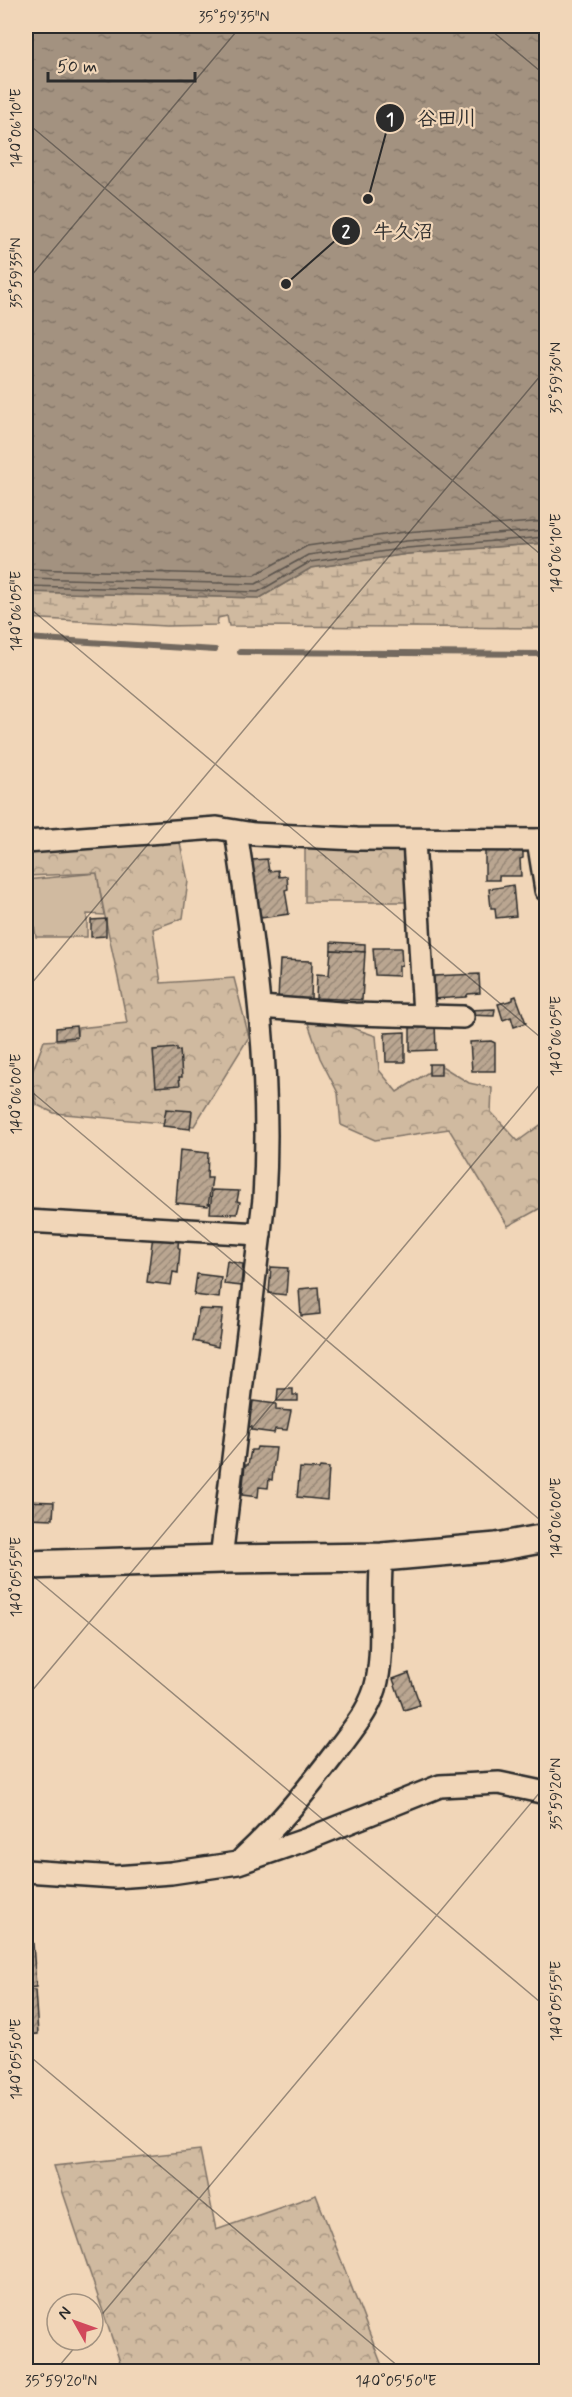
<svg xmlns="http://www.w3.org/2000/svg" width="572" height="2397" font-family="Mynerve,'Klee One',sans-serif">
<defs>
<pattern id="forest-crowns" width="20" height="18" patternUnits="userSpaceOnUse" patternTransform="scale(1.5)"><rect width="20" height="18" fill="#d0baa0"/><path d="M2 6a3 3 0 1 1 6 0M12 15a3 3 0 1 1 6 0" fill="none" stroke="#a99783"/></pattern>
<pattern id="wetland-marsh" width="20" height="14" patternUnits="userSpaceOnUse" patternTransform="scale(1.5)"><rect width="20" height="14" fill="#d0baa0"/><path d="M1 5h8M5 5V1M11 12h8M15 12V8" fill="none" stroke="#a99783"/></pattern>
<pattern id="water-ripples" width="26" height="14" patternUnits="userSpaceOnUse" patternTransform="scale(1.5)"><rect width="26" height="14" fill="#a39280"/><path d="M2 4q2-2 4 0t4 0M15 11q2-2 4 0t4 0" fill="none" stroke="#857769"/></pattern>
<pattern id="building-hatch" width="6" height="6" patternUnits="userSpaceOnUse" patternTransform="scale(1.5)"><rect width="6" height="6" fill="#baa691"/><path d="M-1 1l2-2M0 6l6-6M5 7l2-2" fill="none" stroke="#978777"/></pattern>
</defs>
<rect width="100%" height="100%" fill="#f1d6b8"/>
<filter id="ink" filterUnits="userSpaceOnUse"><feTurbulence type="fractalNoise" baseFrequency=".0167" numOctaves="2"/><feDisplacementMap in="SourceGraphic" scale="12" xChannelSelector="R" yChannelSelector="G"/><feConvolveMatrix kernelMatrix="1 2 1 2 8 2 1 2 1" color-interpolation-filters="sRGB"/></filter>
<g filter="url(#ink)">
<path fill="#d0baa0" stroke="#7e7266" stroke-width="1.5" d="M97,873L104,915L87,914V937H36L31,907H26V880Z"/>
<g fill="url(#forest-crowns)" stroke="#7e7266" stroke-width="1.5">
<path d="M179,838L188,881L183,918L153,929L161,983L234,978L249,1037L194,1126L54,1113L37,1105L31,1075L44,1041L76,1039L78,1028L127,1023C118,973 105,924 97,873L26,876V847Z"/>
<rect x="305" y="845" width="104" height="57"/>
<path d="M308,1023L350,1027L376,1036L379,1070L397,1092L440,1065L469,1083L492,1088L491,1112L518,1141L546,1121V1205L508,1226L449,1129L375,1140L341,1125L338,1093L320,1058Z"/>
<path d="M200,2150L216,2230L316,2195L384,2371H123L54,2166Z"/>
</g>
<path fill="url(#wetland-marsh)" stroke="#7e7266" stroke-width="1.5" d="M546,543V628L229,626L227,616L218,618L217,625L166,626L26,618V592L260,598L311,568L408,554Z"/>
<path fill="url(#water-ripples)" stroke="#73695e" stroke-width="1.5" d="M26,26H546V543L408,554L311,568L260,598L26,592Z"/>
<g fill="none" stroke-linecap="round" stroke-linejoin="round">
<g stroke="#5b544d" stroke-width="1.5">
<path d="M26,569L254,575L307,546L405,532L546,521"/>
<path d="M26,578L256,584L308,555L406,541L546,530"/>
<path d="M26,586L258,592L310,562L407,548L546,537"/>
</g>
<g stroke="#73695e" stroke-width="6">
<path d="M26,638L215,650"/>
<path d="M240,652L546,654"/>
</g>
</g>
<g fill="url(#building-hatch)" stroke="#2b2b2b" stroke-width="1.5">
<path d="M485,850H523V858L520,859L521,876H499V880H485Z"/>
<path d="M267,859L269,871L278,870L279,877L287,876L288,889L285,890L289,914L261,918L258,912L252,860Z"/>
<path d="M513,885L516,916L496,918L495,908H491L489,889Z"/>
<path d="M106,919V936L91,937V920Z"/>
<path d="M331,942L365,944V952L331,950Z"/>
<path d="M373,948H401L402,965L399,966V976L375,975Z"/>
<path d="M331,950L365,952L362,1000L316,998L317,974L329,975Z"/>
<path d="M280,960L312,961L311,1000L278,999Z"/>
<path d="M479,974L480,993L468,994L466,997L433,999V976Z"/>
<path d="M516,996L526,1023L514,1027L511,1017L503,1020L498,1004L513,1000V997Z"/>
<path d="M495,1009L494,1016L467,1015V1010Z"/>
<path d="M435,1024L436,1050L410,1051V1025Z"/>
<path d="M76,1026L77,1037L56,1039V1028Z"/>
<path d="M405,1032V1062H386L385,1033Z"/>
<path d="M491,1041L495,1043V1071H472L470,1042Z"/>
<path d="M177,1048V1051L180,1050L182,1077H179L180,1085L156,1087L153,1050Z"/>
<rect x="429" y="1064" width="12" height="11"/>
<path d="M166,1109L192,1111L190,1129L163,1126Z"/>
<path d="M180,1150L208,1153L207,1178H212L208,1206L176,1203Z"/>
<path d="M212,1190L239,1191L237,1201L240,1202L237,1214L210,1213Z"/>
<path d="M153,1235L179,1237L178,1247L180,1249L178,1273L173,1272L171,1285L147,1282Z"/>
<path d="M227,1261L243,1264L241,1286L224,1284Z"/>
<path d="M271,1267L288,1268L286,1295L269,1293Z"/>
<path d="M197,1274L221,1277L219,1298L194,1295Z"/>
<path d="M318,1287L320,1314L301,1316L299,1289Z"/>
<path d="M199,1309L223,1310L218,1347L193,1341Z"/>
<path d="M278,1389H293V1395H298V1401H277Z"/>
<path d="M253,1401L276,1404V1410L291,1411L287,1430L275,1429L274,1433L252,1430V1427L245,1426L249,1411L252,1410Z"/>
<path d="M257,1447L276,1448L272,1480L269,1479L268,1488L259,1487L258,1497L242,1495L245,1465H248L251,1450H256Z"/>
<path d="M320,1467L329,1468L327,1500L297,1497L300,1468L319,1469Z"/>
<path d="M26,1501L54,1502L53,1519L26,1518Z"/>
<path d="M409,1673L420,1705L404,1710L393,1679Z"/>
<path d="M26,1943H33L36,1987L26,1988Z"/>
<path d="M26,1990H35L38,2034L26,2035Z"/>
</g>
<g fill="none" stroke-linecap="round" stroke-linejoin="round">
<g stroke="#2b2b2b" stroke-width="26">
<g id="minor">
<path d="M414,840L424,1015"/>
<path d="M538,840L546,890"/>
<path d="M26,842L217,828L254,834L357,839L546,840"/>
<path d="M260,1007L354,1014L463,1017"/>
<path d="M26,1221L260,1234"/>
<path d="M221,1559L264,1199C272,1075 255,954 236,832"/>
<path d="M243,1858C278,1826 307,1790 336,1752C352,1730 372,1708 377,1681C385,1641 377,1598 382,1557"/>
<path d="M26,1871L115,1877L171,1873L238,1863L305,1840L440,1786L499,1783L546,1793"/>
</g>
</g>
<g stroke="#2b2b2b" stroke-width="32">
<path id="tertiary" d="M26,1565L221,1559L382,1557L497,1547L546,1538"/>
</g>
<use href="#minor" stroke="#f1d6b8" stroke-width="21"/>
<use href="#tertiary" stroke="#f1d6b8" stroke-width="27"/>
</g>
</g>
<path fill="none" stroke="#2b2b2b" stroke-width="1.5" stroke-opacity="0.45" d="M486,26L546,76M26,122L546,559M26,282L241,26M26,605L546,1042M26,990L546,369M26,1087L546,1525M26,1570L546,2007M26,1698L546,1077M26,2053L405,2372M93,2325L546,1785M54,2372L81,2340"/>
<path fill="none" stroke="#2b2b2b" stroke-width="2" d="M368 199L390 118M286 284L346 231"/>
<g fill="#2b2b2b" stroke="#f1d6b8" stroke-width="2">
<circle cx="368" cy="199" r="6"/>
<circle cx="286" cy="284" r="6"/>
<circle cx="390" cy="118" r="15"/>
<circle cx="346" cy="231" r="15"/>
</g>
<g font-size="18" text-anchor="middle" font-weight="bold" fill="#fff">
<text x="390" y="125">1</text>
<text x="346" y="237">2</text>
</g>
<g font-size="20" text-anchor="middle" font-weight="bold" fill="#2b2b2b" stroke="#f1d6b8" stroke-width="4.5" stroke-linejoin="round" paint-order="stroke">
<text x="447" y="125">谷田川</text>
<text x="403" y="238">牛久沼</text>
</g>
<rect width="572" height="2397" fill="none" stroke="#f1d6b8" stroke-width="66"/>
<g transform="translate(75 2322) rotate(310)"><circle r="28" fill="#f1d6b8" stroke="#a29280" stroke-width="1.5"/>
<path d="M0-4.5L10 22L0 15L-10 22Z" fill="#d1495b"/>
<text y="-9" font-size="16" font-weight="bold" text-anchor="middle" fill="#2b2b2b">N</text>
</g>
<path d="M48 72v9h147v-9" fill="none" stroke="#2b2b2b" stroke-width="3"/>
<text x="57" y="72" font-size="18" fill="#2b2b2b" stroke="#f1d6b8" stroke-width="4.5" paint-order="stroke">50 m</text>
<rect x="33" y="33" width="506" height="2331" fill="none" stroke="#2b2b2b" stroke-width="2"/>
<g font-size="15" text-anchor="middle" fill="#2b2b2b">
<text x="234" y="22">35°59'35"N</text>
<text transform="translate(16 128) rotate(-90)" y="5">140°06'10"E</text>
<text transform="translate(16 273) rotate(-90)" y="5">35°59'35"N</text>
<text transform="translate(556 378) rotate(-90)" y="5">35°59'30"N</text>
<text transform="translate(556 553) rotate(-90)" y="5">140°06'10"E</text>
<text transform="translate(16 611) rotate(-90)" y="5">140°06'05"E</text>
<text transform="translate(556 1036) rotate(-90)" y="5">140°06'05"E</text>
<text transform="translate(16 1094) rotate(-90)" y="5">140°06'00"E</text>
<text transform="translate(556 1518) rotate(-90)" y="5">140°06'00"E</text>
<text transform="translate(16 1577) rotate(-90)" y="5">140°05'55"E</text>
<text transform="translate(556 1794) rotate(-90)" y="5">35°59'20"N</text>
<text transform="translate(556 2001) rotate(-90)" y="5">140°05'55"E</text>
<text transform="translate(16 2059) rotate(-90)" y="5">140°05'50"E</text>
<text x="61" y="2386">35°59'20"N</text>
<text x="396" y="2386">140°05'50"E</text>
</g>
</svg>
